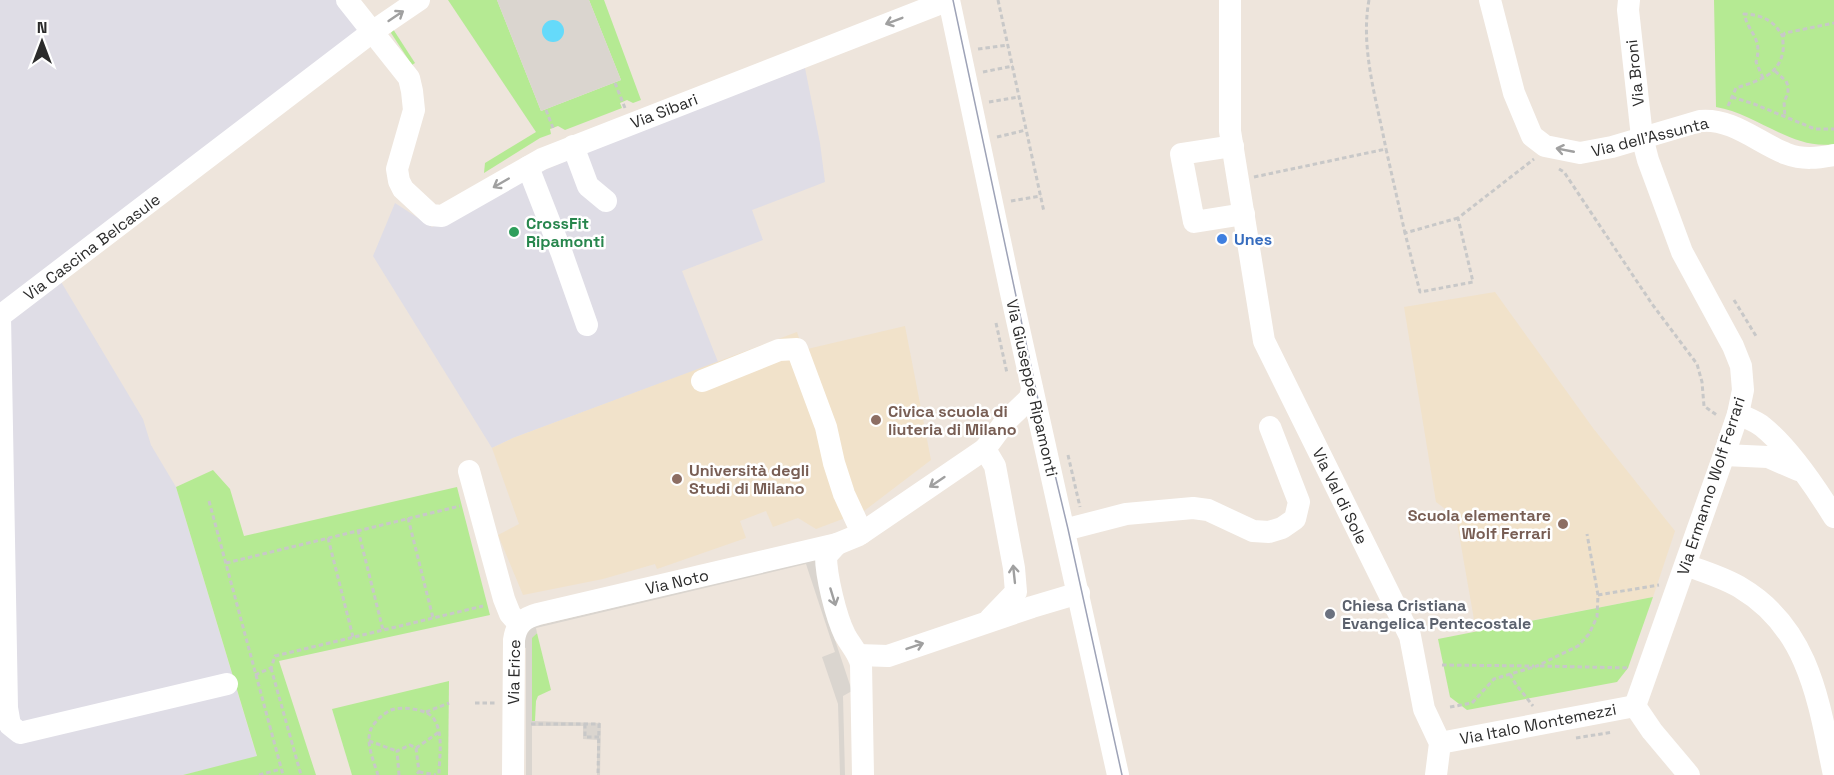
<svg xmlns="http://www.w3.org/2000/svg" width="1834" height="775" font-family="'Space Grotesk',sans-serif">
<rect width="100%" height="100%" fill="#eee5dc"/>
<g fill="#dfdde6">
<path d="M0,0H347L372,32L57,275L143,419L151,445L176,487L257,757L183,775H0Z"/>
<path d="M805,68L820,143L825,182L752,210L763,240L682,271L718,362L513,438L492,448L373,256L395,203L432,227L540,172L633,133Z"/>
</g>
<g fill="#f1e2ca">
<path d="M1495,292L1593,428L1675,531L1653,597L1476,631L1456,517L1436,502L1404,307Z"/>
<path d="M905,326L931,460L864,511L816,529L798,518L773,527L766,511L740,521L746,538L657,569L655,564L603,579L523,595L498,535L519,524L492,448L513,438L797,332L803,350Z"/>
</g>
<g fill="#b5ea93">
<path d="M448,0H497L541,111L621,80L589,0H604L641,100L633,103L627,100L620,103L622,108L565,130L558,126L550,129L551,134L540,138L484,173L485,163L536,132Z"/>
<path d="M1714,0H1834V144C1794,151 1755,113 1716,107Z"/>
<path d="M393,29L415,63L412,65L391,33Z"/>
<path d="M213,470L230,489L244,536L457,487L490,615L279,661L316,775H183L257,756L176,487Z"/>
<path d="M1653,597L1628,668L1617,682L1467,710L1450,697L1438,639Z"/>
<path d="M537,633L551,690L538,696L536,701L535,721H532V637Z"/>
<path d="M449,681L448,775H352L332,709Z"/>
</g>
<g fill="#dad5cf">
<path d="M497,0H589L621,80L541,111Z"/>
<path d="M814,560L817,561L830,625L852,691L843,696L845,775H840L838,704L822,657L835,652L806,564L536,628L537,633L532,638V721L601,723L600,775H597V740L583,739V726H532V775H526V648L523,647L527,628Z"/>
</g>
<circle fill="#65dafa" cx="553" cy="31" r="11"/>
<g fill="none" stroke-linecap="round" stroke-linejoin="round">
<g stroke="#c8c8c8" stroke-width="3" stroke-dasharray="4.5 3" stroke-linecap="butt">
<path d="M998,0L1044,212"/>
<path d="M1369,0C1360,49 1377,101 1386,149"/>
<path d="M978,49L1008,45"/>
<path d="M1775,71L1786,81L1788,86V93L1784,102L1785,117"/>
<path d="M983,72L1013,66"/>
<path d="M1763,78L1756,62C1763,38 1749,34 1744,14C1762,15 1774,20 1783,37"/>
<path d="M615,83L625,108"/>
<path d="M1732,97L1754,104L1815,129H1834"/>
<path d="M989,102L1019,97"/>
<path d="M1728,106L1736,88C1757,81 1779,76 1783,51C1784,44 1781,38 1785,33L1834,23"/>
<path d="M546,110L553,128"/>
<path d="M997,137L1026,130"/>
<path d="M1559,169L1564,172L1652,304L1697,364L1702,382L1704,406L1718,416"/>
<path d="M1254,177L1386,149L1405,233"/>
<path d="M1011,201L1041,196"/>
<path d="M1458,218L1405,233L1420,292L1473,282L1458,218L1534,159"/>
<path d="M1734,300L1756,336"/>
<path d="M996,323L1007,373"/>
<path d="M1068,455L1080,507"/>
<path d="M209,501L283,775"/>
<path d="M408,518L433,618"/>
<path d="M358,530L383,630"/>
<path d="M328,538L353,637"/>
<path d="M226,563L460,506"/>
<path d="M1598,595L1659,585"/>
<path d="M1442,665L1534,666"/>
<path d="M1540,666L1630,668"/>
<path d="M271,668L301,775"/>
<path d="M1510,674L1515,683L1533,706"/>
<path d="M255,675L271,668L275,656L483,606"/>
<path d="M475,703H495"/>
<path d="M1450,707L1472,703L1494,679L1537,666L1578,646L1589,634L1597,617L1598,595L1587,534"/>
<path d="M426,712L449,703"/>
<path d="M531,724H599L598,775"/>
<path d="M585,724V737H599"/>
<path d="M1576,738L1613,732"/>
<path d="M369,741L397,751"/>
<path d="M416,748L439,732"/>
<path d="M419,772L436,775"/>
<path d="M259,775L281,769"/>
<path d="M378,775C374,762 365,742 371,729C374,722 384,713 391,710C402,706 428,709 434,719C444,735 439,758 439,775"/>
<path d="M399,775L397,751L410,745L416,748L419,772L415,775"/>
</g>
<g stroke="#fff" stroke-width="22">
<path d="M347,0L409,78L412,91L414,110L397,169L399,181L403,189L431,215L442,216L542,159L949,0"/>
<path d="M949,0L1011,293L1118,775"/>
<path d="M1230,0V131L1264,341L1410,636L1424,709L1440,743L1436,775"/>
<path d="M1490,0L1514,93L1532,136L1545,146L1580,153L1612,147L1700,121C1733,118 1758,143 1787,154C1803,160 1818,158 1834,155"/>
<path d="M1629,0L1628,10L1642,137L1648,160L1682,252L1733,346L1741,366L1743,390L1738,414L1724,455L1635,706"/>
<path d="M573,146L588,186L606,201"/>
<path d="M1233,146L1181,154L1194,222L1244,214"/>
<path d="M528,167L562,254L587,325"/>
<path d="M702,381L779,350L797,349L826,427L834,463L844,494L862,533"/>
<path d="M1738,414C1746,418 1756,421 1763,427C1789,448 1816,488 1834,517"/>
<path d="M985,449L995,466L1014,568L1016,592L990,619"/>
<path d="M1724,455L1768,457L1798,470"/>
<path d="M469,471L504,599L510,614L519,624"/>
<path d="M1064,530L1126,514L1193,508L1208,510L1253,531L1269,532L1282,528L1295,519L1299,502L1270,427"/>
<path d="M837,544L826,556C826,576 836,617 845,635C851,646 858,652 861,664L863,775"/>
<path d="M1686,565C1704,572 1725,578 1741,588C1810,629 1819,704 1834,775"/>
<path d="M858,655L888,656L1032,607L1079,593"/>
<path d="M227,684L20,733L10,725L7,708L0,316L372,32L419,0"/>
<path d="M1635,706L1652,731L1689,775"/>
<path d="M1440,743L1635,706"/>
<path d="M513,775L514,640C516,625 523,618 538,614L837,544L859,535L985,449L1005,422L1030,398L1032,389"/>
</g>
<path stroke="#9ea3b7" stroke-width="1.5" d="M953,0L1046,437L1068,529L1122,775"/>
</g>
<defs><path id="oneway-shaft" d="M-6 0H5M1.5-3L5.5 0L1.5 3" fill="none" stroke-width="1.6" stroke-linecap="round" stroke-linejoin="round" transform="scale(1.5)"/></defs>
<g stroke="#a0a0a0">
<use href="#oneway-shaft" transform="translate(396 16) rotate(-34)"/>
<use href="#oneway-shaft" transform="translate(894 21) rotate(159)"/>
<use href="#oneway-shaft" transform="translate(1565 150) rotate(-169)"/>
<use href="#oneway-shaft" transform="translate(501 183) rotate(150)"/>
<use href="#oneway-shaft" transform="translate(937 482) rotate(146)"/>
<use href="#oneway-shaft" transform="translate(1014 574) rotate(-96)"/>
<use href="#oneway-shaft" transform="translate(833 597) rotate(73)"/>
<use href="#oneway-shaft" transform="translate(915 646) rotate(-19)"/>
</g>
<circle fill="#2e9e5b" stroke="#fff" stroke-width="2" cx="514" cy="232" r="6"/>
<circle fill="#3f7fe0" stroke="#fff" stroke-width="2" cx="1222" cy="239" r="6"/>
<g fill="#8d6e63" stroke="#fff" stroke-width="2">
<circle cx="876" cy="420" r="6"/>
<circle cx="677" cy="479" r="6"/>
<circle cx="1563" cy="524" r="6"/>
</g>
<circle fill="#6b7280" stroke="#fff" stroke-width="2" cx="1330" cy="614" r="6"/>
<g text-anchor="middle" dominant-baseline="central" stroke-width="5" stroke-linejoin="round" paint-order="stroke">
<g font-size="16" fill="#2b2b2b" stroke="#fff">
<text transform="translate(1635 73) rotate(-96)">Via Broni</text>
<text transform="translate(664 111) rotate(-21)">Via Sibari</text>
<text transform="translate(1650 137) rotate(-14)">Via dell'Assunta</text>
<text transform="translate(92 247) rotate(-37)">Via Cascina Belcasule</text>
<text transform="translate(1032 388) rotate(77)">Via Giuseppe Ripamonti</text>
<text transform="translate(1711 486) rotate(-72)">Via Ermanno Wolf Ferrari</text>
<text transform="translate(1340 496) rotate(64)">Via Val di Sole</text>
<text transform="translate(677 582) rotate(-13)">Via Noto</text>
<text transform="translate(514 672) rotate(-89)">Via Erice</text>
<text transform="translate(1538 724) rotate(-11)">Via Italo Montemezzi</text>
</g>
<g font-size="16" font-weight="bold" fill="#27864d" stroke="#fff" text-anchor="start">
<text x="526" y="223">CrossFit<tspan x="526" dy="18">Ripamonti</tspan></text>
</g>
<g font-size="16" font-weight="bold" fill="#366cbe" stroke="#fff" text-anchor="start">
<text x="1234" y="239">Unes</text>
</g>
<g font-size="16" font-weight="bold" fill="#785e54" stroke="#fff" text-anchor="start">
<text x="888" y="411">Civica scuola di<tspan x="888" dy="18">liuteria di Milano</tspan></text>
<text x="689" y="470">Università degli<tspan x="689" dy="18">Studi di Milano</tspan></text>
<text x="1551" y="515" text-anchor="end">Scuola elementare<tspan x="1551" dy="18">Wolf Ferrari</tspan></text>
</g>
<g font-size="16" font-weight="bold" fill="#5b616d" stroke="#fff" text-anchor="start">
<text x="1342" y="605">Chiesa Cristiana<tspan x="1342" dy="18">Evangelica Pentecostale</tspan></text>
</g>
</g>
<g transform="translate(42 42)" stroke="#ffffff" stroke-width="4.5" paint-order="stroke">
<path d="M0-4.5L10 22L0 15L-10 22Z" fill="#2b2b2b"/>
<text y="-9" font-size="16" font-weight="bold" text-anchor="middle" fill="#2b2b2b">N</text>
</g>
</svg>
